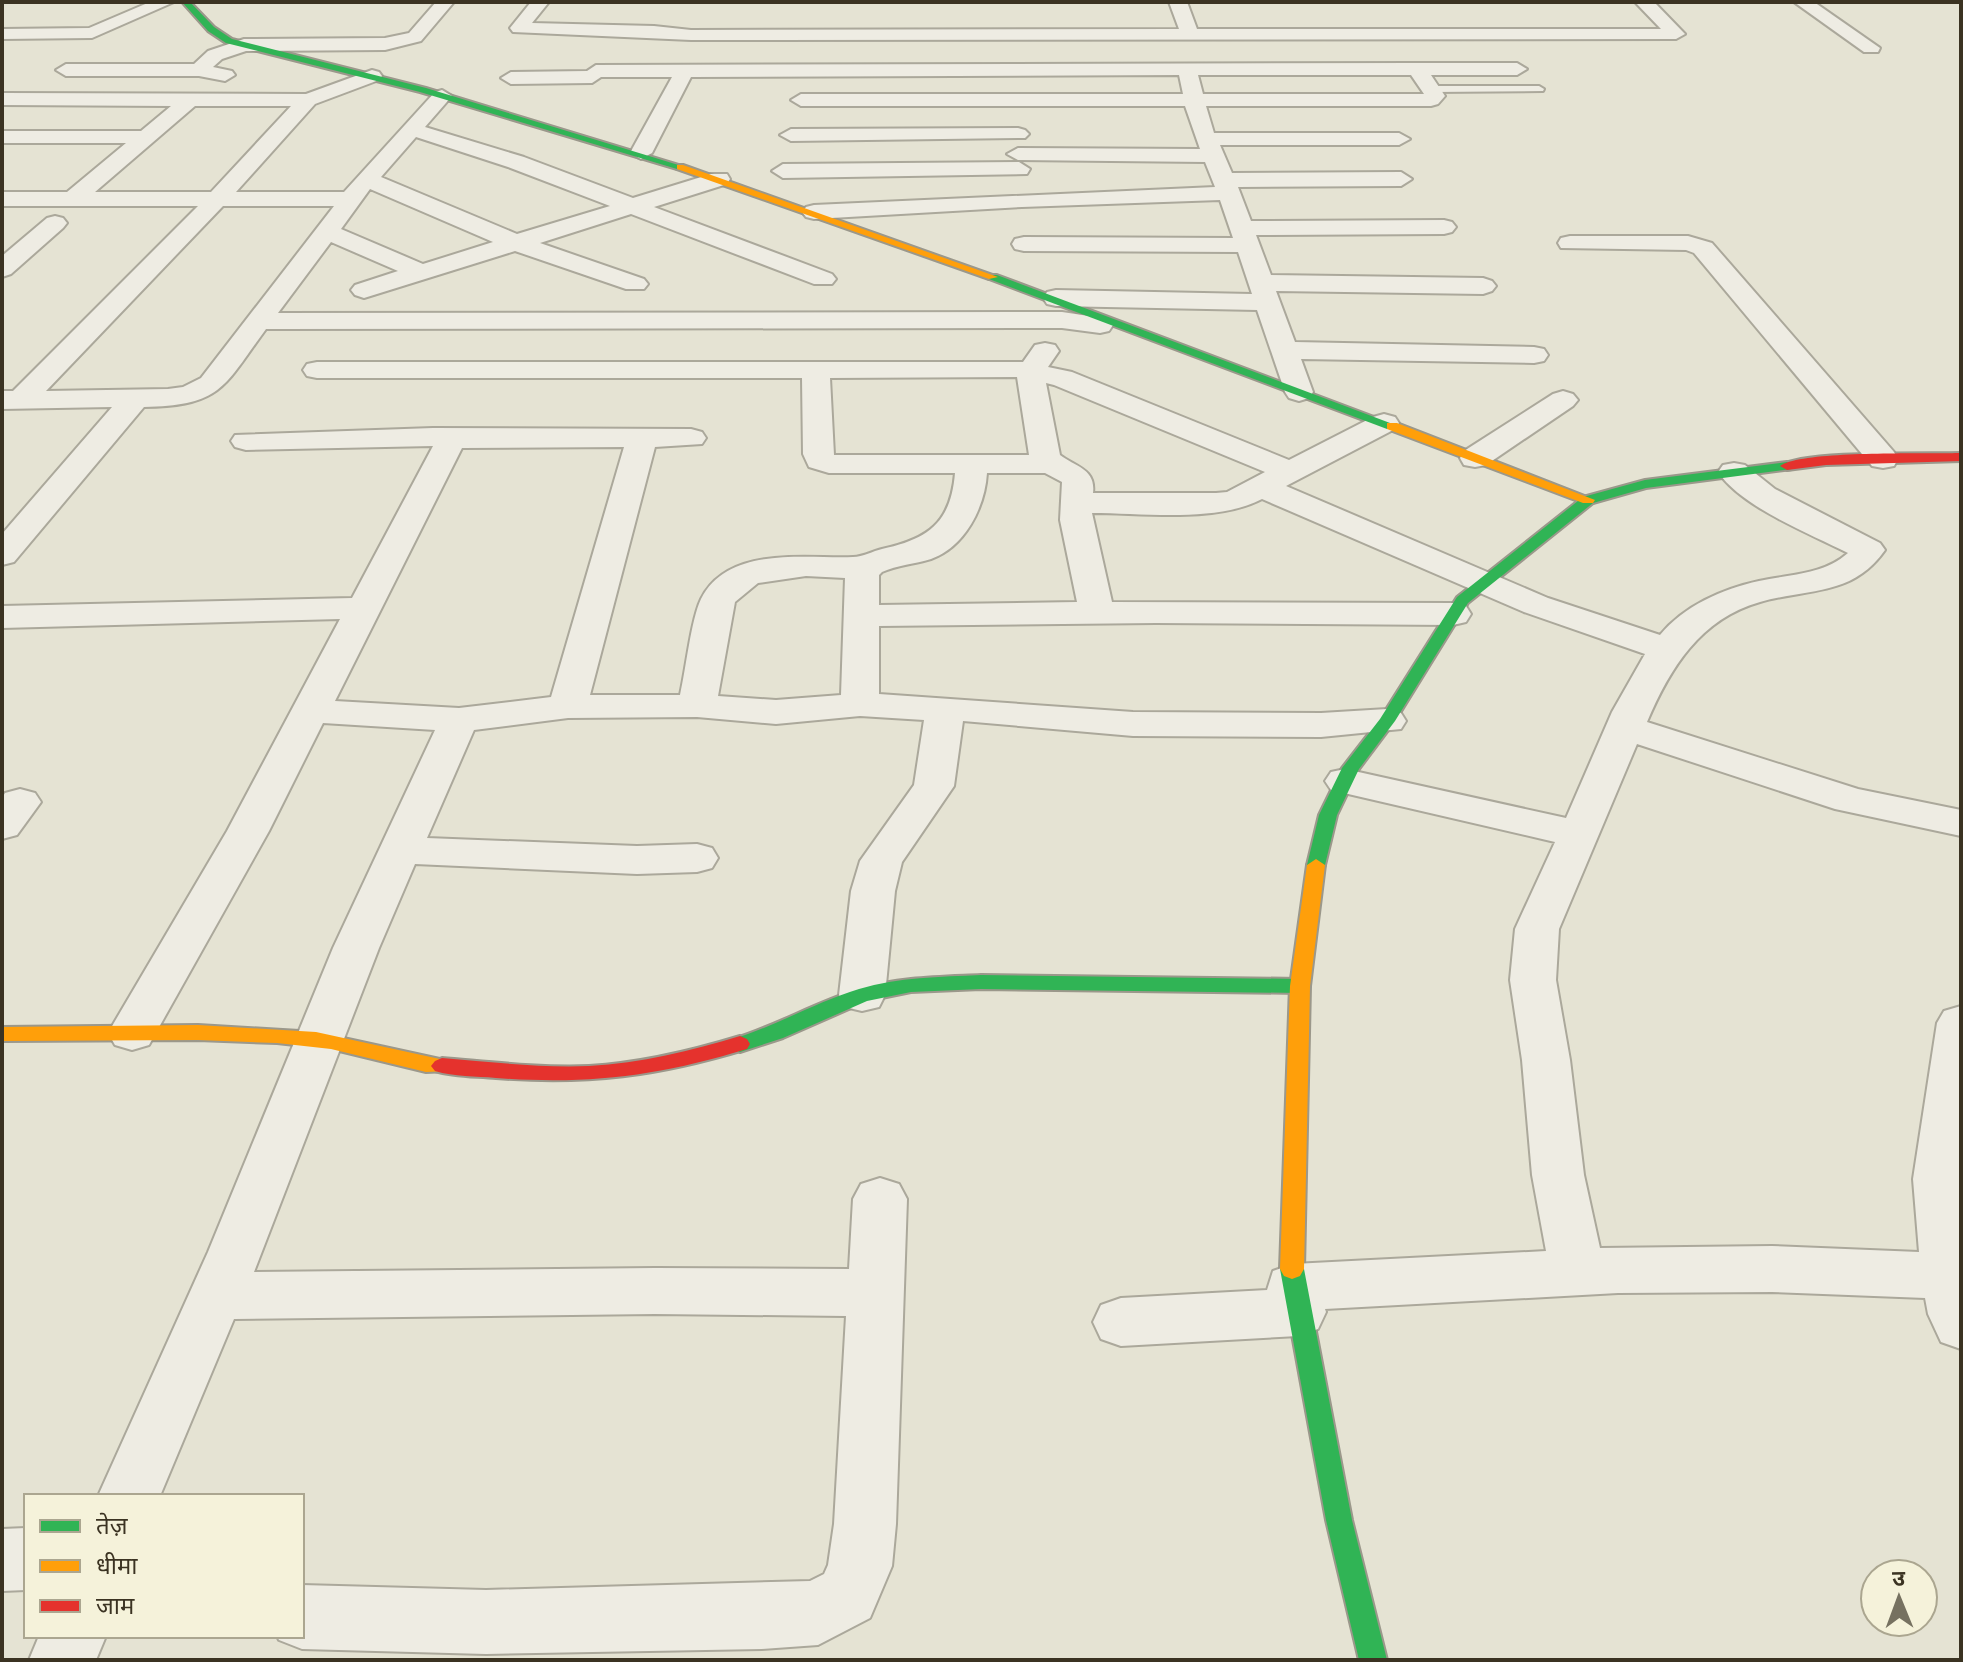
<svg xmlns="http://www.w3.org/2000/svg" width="1963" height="1662" font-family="Bitter,'Noto Sans Devanagari',serif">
<rect width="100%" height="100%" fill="#e5e3d3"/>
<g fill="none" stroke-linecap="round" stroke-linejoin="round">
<g stroke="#aba89b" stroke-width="4">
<path id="lane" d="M1539,86L1544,89L1543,91L1433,92L1428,89L1433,86Z"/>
</g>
<g stroke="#aba89b" stroke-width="4">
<g id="street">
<path d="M150,2H174L92,38L2,39V29L89,28Z"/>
<path d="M436,2H454L421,41L385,50L246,51L222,59L213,67L232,71L235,75L225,81L199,76H66L56,70L66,64H194L208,51L244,39L385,38L409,33Z"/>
<path d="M531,2H549L532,23L654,26L691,30L1179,29L1169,2H1187L1197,29H1661L1635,2H1654L1685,34L1676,39L691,40L513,32L510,28Z"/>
<path d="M1794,2H1814L1880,48L1878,52H1864Z"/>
<path d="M1417,63H1517L1527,69L1517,75H1431L1445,96L1438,104L1431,106H1206L1214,133H1399L1410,139L1399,145H1220L1232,173L1401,172L1412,179L1401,186L1238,187L1251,221L1444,220L1452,222L1456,227L1452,232L1444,234L1256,235L1271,275L1483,278L1492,281L1496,286L1492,291L1483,294L1276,291L1295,342L1534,347L1544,349L1548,355L1544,361L1534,363L1301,359L1313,392L1309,398L1299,401L1289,398L1285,392L1257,310L1056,306L1047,304L1043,298L1047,292L1056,290L1252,294L1238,252L1024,251L1015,249L1012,244L1015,239L1024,237L1233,238L1220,200L1022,207L814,219L806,217L802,212L806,207L814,205L1215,187L1205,162L1018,160L1007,154L1018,148L1200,149L1185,106H801L791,100L801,94H1183L1179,75L691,77L652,153L641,159L630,153L672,77H601L592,83L511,84L501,78L511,72L587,71L596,65ZM1198,75H1411L1424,94H1203Z"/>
<path d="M372,70L379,72L382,76L379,80L315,104L236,192H344L435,92L442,90L452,96L425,127L524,157L633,198L711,174H727L730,179L727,184L654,207L832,274L836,279L832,284H814L631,214L540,243L644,279L648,284L644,289H626L515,251L364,298L355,295L351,290L355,285L398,271L331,242L278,313L1062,312L1109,319L1113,325L1109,331L1100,333L1062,328L266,329C224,386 222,406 144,407L14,562L2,565V534L112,407L2,409V391H13L198,206H2V192H67L126,143H2V131H141L171,106L2,105V93L306,94ZM195,106H291L211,192H95ZM416,137L508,167L610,206L517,234L381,177ZM370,189L493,242L423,264L341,229ZM223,206H334L201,378L183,387L168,389L46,391Z"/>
<path d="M1018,128L1025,130L1029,134L1025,138L791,141L780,135L791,129Z"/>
<path d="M1019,162L1030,169L1027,174L783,178L772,171L783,164Z"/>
<path d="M55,216L63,218L67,223L63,228L11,274L2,277V256L47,218Z"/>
<path d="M1570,236H1688L1712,243L1894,452L1898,459L1894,466L1883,468L1872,466L1694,253L1686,250L1561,248L1558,243L1561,238Z"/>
<path d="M1045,343L1055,345L1059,351L1048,367L1072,372L1289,460L1373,417L1384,414L1395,417L1399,423L1395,429L1286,486L1548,598L1660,635C1684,606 1722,589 1759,581C1790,574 1823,575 1848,553C1809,533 1743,508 1718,472L1723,465L1734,463L1745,465L1775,489L1880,543L1885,550C1852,597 1808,588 1760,602C1700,619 1670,668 1647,722L1858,789L1961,810V836L1835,809L1637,744L1559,929L1556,980L1570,1060L1584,1175L1600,1248L1772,1246L1919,1252L1913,1179L1937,1023L1944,1011L1961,1006V1349L1941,1342L1928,1314L1925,1298L1772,1292L1618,1293L1325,1309L1326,1312L1318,1329L1298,1336L1121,1346L1101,1339L1093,1322L1101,1305L1121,1298L1267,1290L1273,1271L1293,1264L1546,1251L1532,1175L1522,1060L1510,980L1515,929L1555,842L1331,790L1325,781L1331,772L1345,769L1566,818L1612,712L1645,654L1524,612L1262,499C1216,523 1144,513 1092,513L1112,602L1453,603L1466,606L1471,614L1466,622L1453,625L1156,623L879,626V694L1133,712L1321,713L1387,709L1401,713L1406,721L1401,729L1321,737L1133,736L963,721L954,786L902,862L895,891L885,995L879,1007L862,1011L845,1007L839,995L851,891L860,861L914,785L924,720L860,716L776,724L697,717L568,718L474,730L427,838L637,846L697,844L712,848L718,858L712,868L697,872L637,874L415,864L379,948L254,1272L655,1268L849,1269L853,1199L861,1184L880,1178L899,1184L907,1199L896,1524L892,1566L870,1618L818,1645L762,1649L486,1654L302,1649L279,1640L277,1636H302V1585L486,1590L810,1581L824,1574L828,1565L834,1524L846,1316L655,1314L234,1319L160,1496H98L208,1252L333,948L435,730L323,723L269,831L149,1045L132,1050L115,1045L108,1033L227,831L340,619L2,628V606L352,598L433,446L246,450L235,447L231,441L235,435L433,428L691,429L702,432L706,438L702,444L655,447L590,695H680C686,669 691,620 701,599C728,545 806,559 853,557C863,557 873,551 882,549C928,539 951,523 955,473H829L809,467L803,454L802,378H317L307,376L303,370L307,364L317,362H1023L1035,345ZM1017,377L1029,455H834L830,378ZM1046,383L1054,385L1265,472L1227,492L1216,493H1093C1096,469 1076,467 1060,455ZM624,447L551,697L459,708L335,701L462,448ZM987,473H1045L1062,482L1060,520L1077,602L879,605V575L882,572C897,565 915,564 931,559C965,547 985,507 987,473ZM806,576L845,578L841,695L776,700L718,696L735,602L758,583Z"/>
<path d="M1563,391L1573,394L1578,400L1573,406L1486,465L1475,467L1464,465L1460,458L1464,451L1553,394Z"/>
<path d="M20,789L35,793L41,802L17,835L2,839V798L5,793Z"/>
<path d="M26,1528V1590L2,1591V1529Z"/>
<path d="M39,1636H106L96,1660H29Z"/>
</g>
</g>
<g stroke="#9b988b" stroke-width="4">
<g id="fast">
<path d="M182,2H190L214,27L232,39L426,88L685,167L677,169L420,92L226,43L208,31Z"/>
<path d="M989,275H997L1398,426L1387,429L989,279Z"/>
<path d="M1787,462L1794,466L1792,469L1646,488L1593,503L1468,603L1395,721L1359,769L1337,815L1325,865L1323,869H1309L1307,865L1319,815L1342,768L1380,719L1457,597L1583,497L1645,480Z"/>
<path d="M981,975L1300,979L1307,981L1310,986L1307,991L1300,993L981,989L911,992L867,1001L783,1038L740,1052L733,1049L730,1044L733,1039C776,1026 816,1002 859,989C899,977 940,977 981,975Z"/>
<path d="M1292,1259L1300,1262L1304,1269L1352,1520L1387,1660H1359L1326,1520L1280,1269L1284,1262Z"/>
</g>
</g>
<g stroke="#9b988b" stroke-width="4">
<g id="slow">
<path d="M677,165H683L998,277L989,279L677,169Z"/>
<path d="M1387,423H1397L1595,500L1593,503H1583L1387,429Z"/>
<path d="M1316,859L1325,865L1310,986L1304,1269L1300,1276L1292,1279L1284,1276L1280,1269L1290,986L1307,865Z"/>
<path d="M198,1025L316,1032L449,1061L453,1066L449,1071L426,1072L331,1049L277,1043L198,1040L2,1041V1027Z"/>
</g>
</g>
<g stroke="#9b988b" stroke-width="4">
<g id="jam">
<path d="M1961,453V461L1826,465L1787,470L1780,466C1801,450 1928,454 1961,453Z"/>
<path d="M740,1036L747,1039L750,1044L747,1049C658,1076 589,1085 496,1078C476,1076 454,1077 435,1071L431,1066L435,1061L442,1058C491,1062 540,1068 589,1066C641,1063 691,1051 740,1036Z"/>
</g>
</g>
<use href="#lane" fill="#eeece3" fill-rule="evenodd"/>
<use href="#street" fill="#eeece3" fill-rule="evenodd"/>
<use href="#fast" fill="#30b455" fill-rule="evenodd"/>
<use href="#slow" fill="#ff9f0a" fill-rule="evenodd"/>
<use href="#jam" fill="#e5322d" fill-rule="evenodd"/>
</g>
<rect width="1963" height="1662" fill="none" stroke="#3b3322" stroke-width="8"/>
<rect x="24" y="1494" width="280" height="144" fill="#f5f2da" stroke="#aba690" stroke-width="2"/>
<rect x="40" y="1520" width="40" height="12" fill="#30b455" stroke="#aba690" stroke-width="2"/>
<text x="96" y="1534" font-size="24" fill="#3b3322">तेज़</text>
<rect x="40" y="1560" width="40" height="12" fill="#ff9f0a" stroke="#aba690" stroke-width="2"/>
<text x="96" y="1574" font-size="24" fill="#3b3322">धीमा</text>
<rect x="40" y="1600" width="40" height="12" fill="#e5322d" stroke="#aba690" stroke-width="2"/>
<text x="96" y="1614" font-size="24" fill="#3b3322">जाम</text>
<g transform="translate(1899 1598) rotate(359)"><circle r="38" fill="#f5f2da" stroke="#aba690" stroke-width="2"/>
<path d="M0-6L14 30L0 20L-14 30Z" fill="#767160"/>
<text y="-12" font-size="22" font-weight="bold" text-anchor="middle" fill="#3b3322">उ</text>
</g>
</svg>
